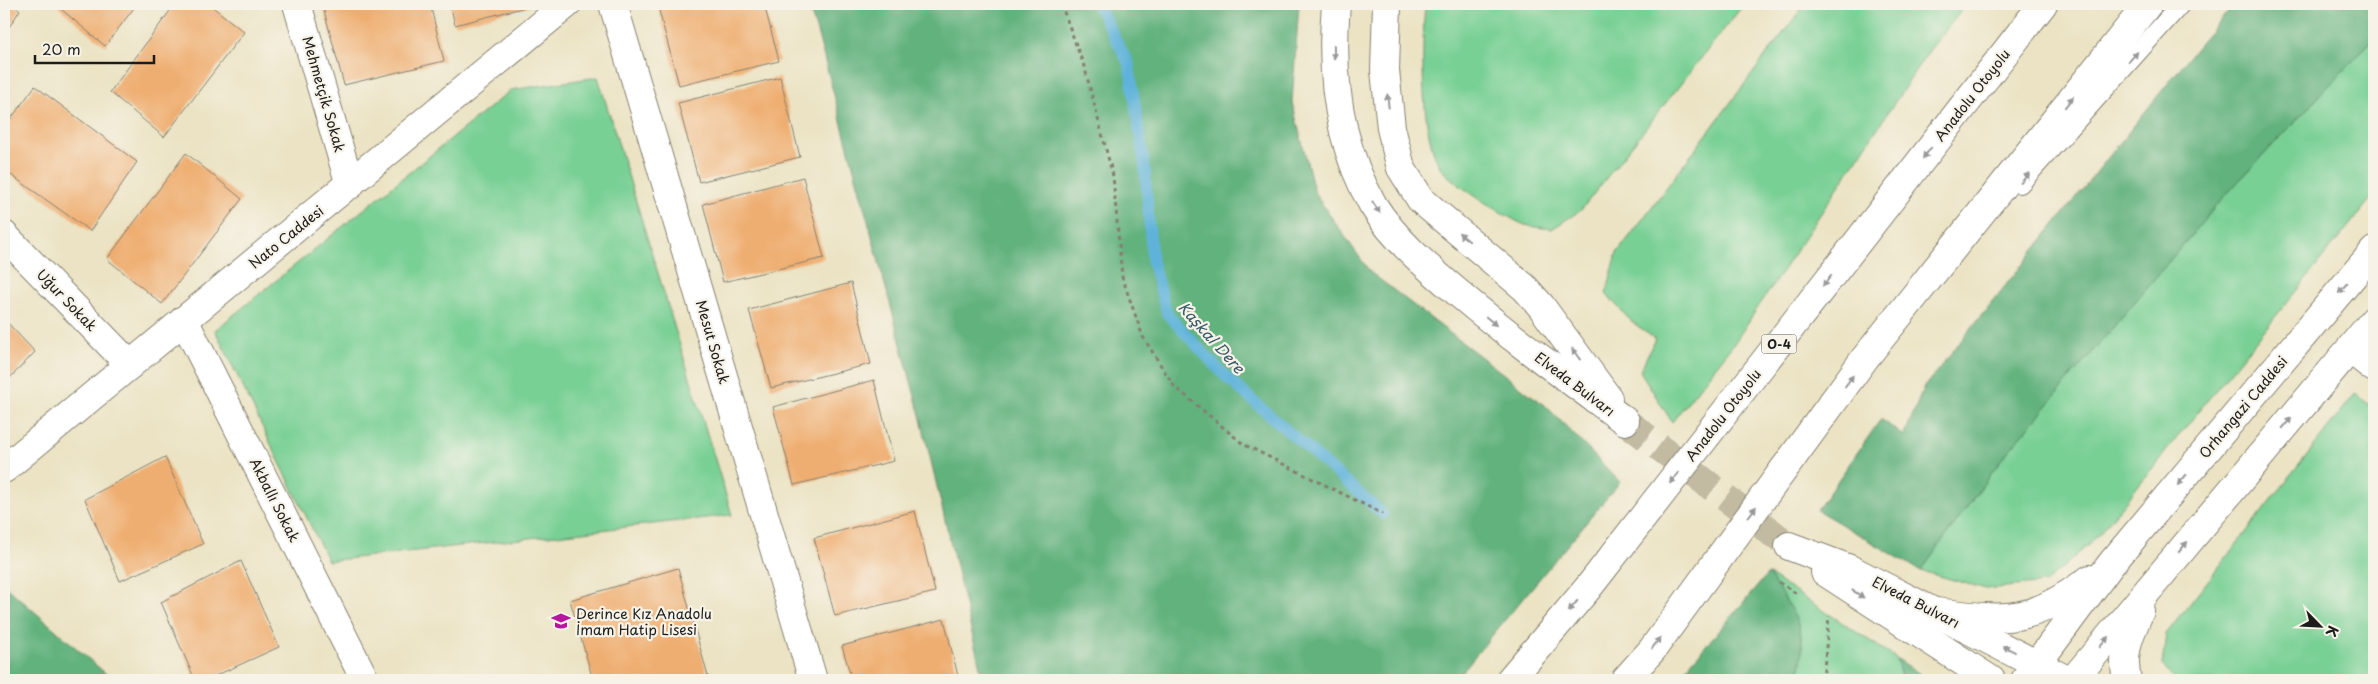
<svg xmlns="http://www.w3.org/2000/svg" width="2378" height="684" font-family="'Playpen Sans',sans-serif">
<rect width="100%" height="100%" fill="#f7f3e8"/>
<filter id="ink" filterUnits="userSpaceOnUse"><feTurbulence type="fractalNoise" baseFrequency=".02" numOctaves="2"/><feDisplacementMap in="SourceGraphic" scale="10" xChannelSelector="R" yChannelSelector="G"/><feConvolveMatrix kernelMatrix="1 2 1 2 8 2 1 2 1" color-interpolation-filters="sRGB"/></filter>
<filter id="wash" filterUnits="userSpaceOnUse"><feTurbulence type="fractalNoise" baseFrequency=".0096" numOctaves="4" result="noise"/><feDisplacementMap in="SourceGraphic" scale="20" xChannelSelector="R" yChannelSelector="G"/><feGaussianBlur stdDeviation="1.12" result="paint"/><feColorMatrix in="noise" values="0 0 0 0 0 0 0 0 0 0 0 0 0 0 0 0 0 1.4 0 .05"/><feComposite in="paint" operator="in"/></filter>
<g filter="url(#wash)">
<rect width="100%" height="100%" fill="#ebe3c3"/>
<g fill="#79d095" stroke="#4a7658">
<path d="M1425,4H1744L1581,210L1552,229C1543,228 1533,227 1525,225C1509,219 1452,183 1442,170C1419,138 1422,43 1425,4Z"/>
<path d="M1805,4H1967L1931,48L1735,342L1672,422L1640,371L1655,339L1631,321L1606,294L1617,253Z"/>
<path d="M2374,38V195L2095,539L2045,583L1986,589L1921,571L2000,461L2221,200Z"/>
<path d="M598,77L732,515L328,561L215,330L511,90Z"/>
<path d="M2355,394L2374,408V680H2174L2162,665L2166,634Z"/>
<path d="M1768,574L1896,658L1902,680H1797C1811,632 1794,612 1768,574Z"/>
</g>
<g fill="#62b27e" stroke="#3f674d">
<path d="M808,4H1299L1292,102L1315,194L1370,272L1548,408L1620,482L1455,680H983L921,419L818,35Z"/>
<path d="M2235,4H2374V38L2221,200L2000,461L1921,571L1817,510L1881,419L1904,436L1924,387L2201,42Z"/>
<path d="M1768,574C1794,612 1811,632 1797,680H1676Z"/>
<path d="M4,585L113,680H4Z"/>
<path d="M1896,658L1929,680H1902Z"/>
</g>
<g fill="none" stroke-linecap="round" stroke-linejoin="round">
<path stroke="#5eb3da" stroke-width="11" d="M1097,4L1129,64L1145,169L1152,261L1167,314L1227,378L1383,514"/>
</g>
<g id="blocks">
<g fill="#efae71">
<path d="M4,4H12L20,10L4,35Z"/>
<path d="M55,4H137L105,46Z"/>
<path d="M175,4H209L244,32L164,137L110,92Z"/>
<path d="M333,4H430L444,61L344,85L323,7Z"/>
<path d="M450,4H538L455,25Z"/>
<path d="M670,4H764L779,61L679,85L658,7Z"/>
<path d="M780,77L800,157L699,182L678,103Z"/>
<path d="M35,86L137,162L90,231L4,170V128Z"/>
<path d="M186,153L242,199L162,304L107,259Z"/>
<path d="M803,177L824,258L723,282L703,204Z"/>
<path d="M851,283L871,364L771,388L749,310Z"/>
<path d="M4,319L35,352L4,384Z"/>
<path d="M874,380L894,461L794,485L773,407Z"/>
<path d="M165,457L203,544L120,581L85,499Z"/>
<path d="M915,511L935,592L835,616L814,538Z"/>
<path d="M241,561L279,647L206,680H195L161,602Z"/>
<path d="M678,568L709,680H593L570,600Z"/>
<path d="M944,619L959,680H852L842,646Z"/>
</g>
</g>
</g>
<g filter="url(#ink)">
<use href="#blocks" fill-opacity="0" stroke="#848070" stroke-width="1"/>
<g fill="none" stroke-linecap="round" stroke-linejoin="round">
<path stroke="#c2bba2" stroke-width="28" stroke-dasharray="28 14" stroke-linecap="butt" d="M1625,421L1789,546"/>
<g stroke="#848070" stroke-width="20">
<path id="service" d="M2020,184L2181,4"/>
</g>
<g stroke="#848070" stroke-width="30">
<g id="minor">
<path d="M297,4L350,185"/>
<path d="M613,4L813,680"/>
<path d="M4,235L130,365"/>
<path d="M184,320L365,680"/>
<path d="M2350,349L2374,368"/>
<path d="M4,469L567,4"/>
<path d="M1936,612C2009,621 2029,624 2090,579"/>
<path d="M2025,680L2111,564L2374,251"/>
<path d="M2073,680L2374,320"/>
<path d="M2127,680C2121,653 2129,636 2140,611"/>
</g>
</g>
<g stroke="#848070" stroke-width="30">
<g id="secondary">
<path d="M1336,4C1330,73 1338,144 1373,205C1394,239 1427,267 1457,292C1511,338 1568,379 1625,421"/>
<path d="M1387,4L1385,70L1391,128L1401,168L1421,200L1525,288L1541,306L1608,398"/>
<path d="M1789,546L1850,569L2067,680"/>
<path d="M1825,572L1991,680"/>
</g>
</g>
<g stroke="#848070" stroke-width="30">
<g id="motorway">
<path d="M1510,680L1588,588L2043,4"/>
<path d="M1625,680L1652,650L1865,358L2148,4"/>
</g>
</g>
<g stroke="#848070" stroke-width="3" stroke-dasharray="4 4" stroke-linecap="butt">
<path d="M1061,4L1085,69L1113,176L1122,277L1143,337L1174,386L1243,444L1383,514"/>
<path d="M1779,582L1797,594"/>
<path d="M1823,680L1829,616"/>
</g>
<use href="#service" stroke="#fff" stroke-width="18"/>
<use href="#minor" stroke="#fff" stroke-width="28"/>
<use href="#secondary" stroke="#fff" stroke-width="28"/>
<use href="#motorway" stroke="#fff" stroke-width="28"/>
</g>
<defs><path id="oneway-solid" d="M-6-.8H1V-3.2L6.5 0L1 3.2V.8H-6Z" transform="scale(1.25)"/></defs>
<g fill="#999">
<use href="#oneway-solid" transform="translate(1334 52) rotate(89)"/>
<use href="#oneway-solid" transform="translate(2133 57) rotate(-48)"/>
<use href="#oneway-solid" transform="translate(1388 101) rotate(-96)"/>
<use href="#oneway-solid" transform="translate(2069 102) rotate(-52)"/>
<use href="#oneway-solid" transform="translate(1927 153) rotate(128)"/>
<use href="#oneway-solid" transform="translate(2025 178) rotate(-48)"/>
<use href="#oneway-solid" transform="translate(1376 207) rotate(57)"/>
<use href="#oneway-solid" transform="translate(1464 237) rotate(-140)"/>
<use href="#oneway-solid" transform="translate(1827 281) rotate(128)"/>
<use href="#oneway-solid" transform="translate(2343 288) rotate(130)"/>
<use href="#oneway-solid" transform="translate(1491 321) rotate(40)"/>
<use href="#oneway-solid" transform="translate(1576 354) rotate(-126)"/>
<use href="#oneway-solid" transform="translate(1849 381) rotate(-54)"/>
<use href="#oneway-solid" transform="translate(2287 423) rotate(-50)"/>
<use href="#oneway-solid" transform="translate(1674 478) rotate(128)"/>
<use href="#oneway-solid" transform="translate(2182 480) rotate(130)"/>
<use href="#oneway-solid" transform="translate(1752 512) rotate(-54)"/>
<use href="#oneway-solid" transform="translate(2183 547) rotate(-50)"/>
<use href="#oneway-solid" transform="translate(1858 594) rotate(33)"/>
<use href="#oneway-solid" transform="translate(1573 606) rotate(130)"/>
<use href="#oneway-solid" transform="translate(2104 642) rotate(-51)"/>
<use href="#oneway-solid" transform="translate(1656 643) rotate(-54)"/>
<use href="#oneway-solid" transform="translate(2009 649) rotate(-153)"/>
</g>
</g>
<defs>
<g id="school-bare" transform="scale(1.5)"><path d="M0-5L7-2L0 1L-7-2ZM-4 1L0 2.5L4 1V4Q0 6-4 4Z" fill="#b5179e" stroke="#f7f3e8" stroke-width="2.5" paint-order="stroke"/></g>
</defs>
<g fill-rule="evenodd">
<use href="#school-bare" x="561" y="621"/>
</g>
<g text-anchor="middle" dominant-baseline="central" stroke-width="4.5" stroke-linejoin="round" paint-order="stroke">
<rect fill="#f7f3e8" stroke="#5e5c59" stroke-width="1" x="1761.5" y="334.5" width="35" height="19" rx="4"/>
<g font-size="12" font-weight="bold" fill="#1c1c1c">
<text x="1779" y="344">O-4</text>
</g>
<g font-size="14" fill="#1c1c1c" stroke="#f7f3e8">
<text transform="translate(324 94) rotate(74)">Mehmetçik Sokak</text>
<text transform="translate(1972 95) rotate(-52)">Anadolu Otoyolu</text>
<text transform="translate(286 237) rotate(-39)">Nato Caddesi</text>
<text transform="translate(67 300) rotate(46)">Uğur Sokak</text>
<text transform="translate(713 342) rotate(74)">Mesut Sokak</text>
<text transform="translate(1575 384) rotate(37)">Elveda Bulvarı</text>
<text transform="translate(2243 407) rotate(-50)">Orhangazi Caddesi</text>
<text transform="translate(1723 415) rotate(-52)">Anadolu Otoyolu</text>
<text transform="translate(275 500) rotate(63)">Akballı Sokak</text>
<text transform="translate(1916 602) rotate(27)">Elveda Bulvarı</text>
</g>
<g font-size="14" fill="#1c1c1c" stroke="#f7f3e8" text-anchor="start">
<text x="576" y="613">Derince Kız Anadolu<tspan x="576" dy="16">İmam Hatip Lisesi</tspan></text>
</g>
<g font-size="15" font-style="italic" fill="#365868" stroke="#f7f3e8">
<text transform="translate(1212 337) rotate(48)">Kaşkal Dere</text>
</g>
</g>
<rect width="2378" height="684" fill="none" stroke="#f7f3e8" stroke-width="20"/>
<g transform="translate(2320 626) rotate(114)" stroke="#f7f3e8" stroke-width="4" paint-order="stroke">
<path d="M0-4L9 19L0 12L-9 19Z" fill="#1c1c1c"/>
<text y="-8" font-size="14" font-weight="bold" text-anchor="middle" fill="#1c1c1c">K</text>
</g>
<path d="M35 55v8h119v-8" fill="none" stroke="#1c1c1c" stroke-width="2.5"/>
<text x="42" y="55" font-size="15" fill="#1c1c1c" stroke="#f7f3e8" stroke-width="4" paint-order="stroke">20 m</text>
</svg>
